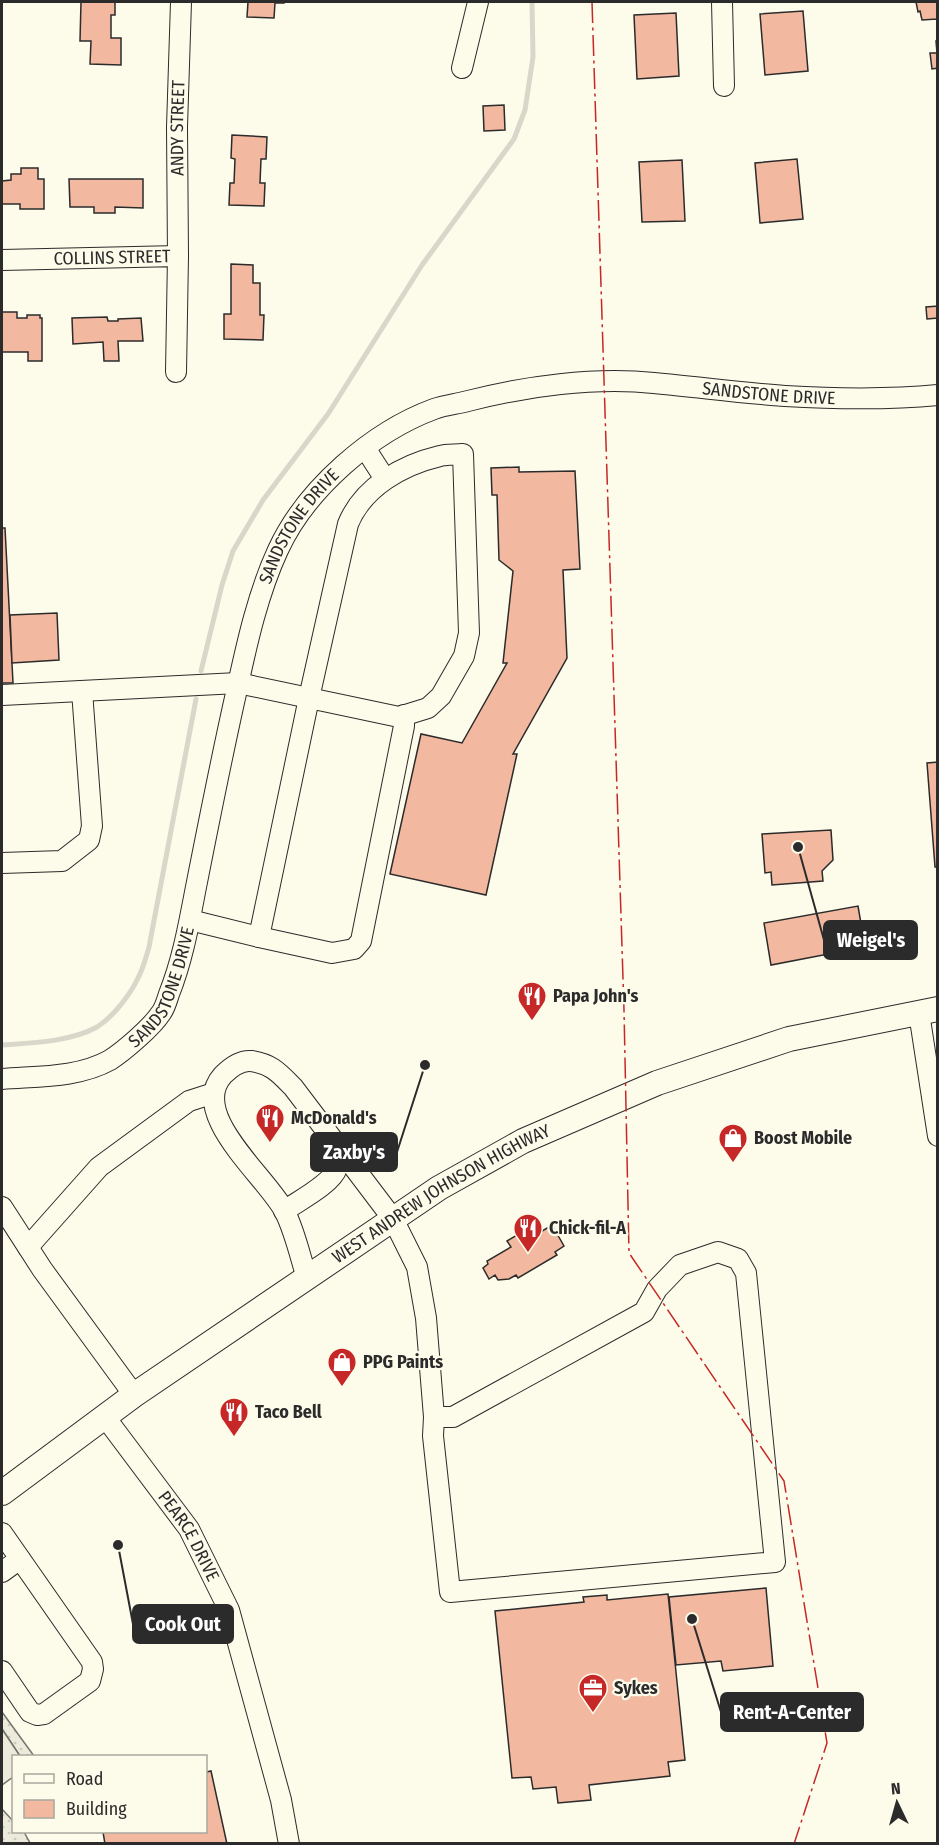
<svg xmlns="http://www.w3.org/2000/svg" width="939" height="1845" font-family="'Fira Sans Condensed',sans-serif">
<defs>
<pattern id="green-dots" width="8" height="8" patternUnits="userSpaceOnUse" patternTransform="scale(1.5)"><rect width="8" height="8" fill="#ecebdb"/><path d="M2 2h.1M6 6h.1" fill="none" stroke="#cbcabc" stroke-width="1.8" stroke-linecap="round"/></pattern>
</defs>
<rect width="100%" height="100%" fill="#fdfbea"/>
<g fill="url(#green-dots)" stroke="#74746e" stroke-width="1.5">
<path d="M2,1712L34,1756H20L2,1729Z"/>
<path d="M2,1809L13,1821L14,1832H24L30,1843H2Z"/>
</g>
<path fill="#eceadb" stroke="#74746e" stroke-width="1.5" d="M2,1729L20,1756H14L13,1777L2,1785Z"/>
<g fill="none" stroke-linecap="round" stroke-linejoin="round">
<g stroke="#d8d7c9" stroke-width="5">
<path d="M201,671L222,585L233,551L263,500L328,414L422,265L514,139L525,110L533,57L532,2"/>
<path d="M2,1045C31,1043 70,1042 97,1027C113,1017 130,995 138,978C143,969 146,957 149,947L196,699"/>
</g>
</g>
<g fill="#f2b8a0" stroke="#2b2b2b" stroke-width="1.5">
<path d="M81,2H115V15H111V38H121V65L90,64L91,41H80Z"/>
<path d="M248,2H284V3H275L274,18L247,17Z"/>
<path d="M916,2H938V21L937,19L922,20L920,11L918,12Z"/>
<path d="M803,11L808,71L765,75L760,14Z"/>
<path d="M676,13L679,76L637,79L634,15Z"/>
<path d="M936,41H938V68L932,69L930,53H937Z"/>
<path d="M504,105L505,130L484,131L483,106Z"/>
<path d="M232,135L267,137L266,159H261L260,183H265L264,206L229,205L230,183H234L235,159L231,158Z"/>
<path d="M797,159L803,219L760,223L755,163Z"/>
<path d="M682,160L685,221L642,222L639,162Z"/>
<path d="M21,168H38V179H44V209H20V204H2V181L11,180V174H21Z"/>
<path d="M69,179H143V208L115,207V213H94V207H70Z"/>
<path d="M231,264L253,265V283H260V315H264L263,340L224,339V314H231Z"/>
<path d="M938,306V318L927,319L926,307Z"/>
<path d="M2,312H17V318H27V315H40V318H42V361H28V352H2Z"/>
<path d="M107,317L108,321H118V319L141,318L143,341H118L119,361H104L103,342L73,344L72,318Z"/>
<path d="M519,467V472L575,471L580,569L563,570L567,658L513,754H517L486,895L390,874L421,734L462,743L507,663H503L513,571L499,560L497,495H492L491,468Z"/>
<path d="M2,528H5L13,683H2Z"/>
<path d="M57,613L59,660L12,663L10,615Z"/>
<path d="M938,762V867H935L927,763Z"/>
<path d="M831,830L833,860L822,871L823,881L772,885L771,872L765,873L762,834Z"/>
<path d="M858,906L865,947L771,965L764,923Z"/>
<path d="M534,1225L539,1233L552,1225L564,1246L555,1252L557,1255L518,1278L516,1275L509,1279L498,1280L495,1275L489,1279L483,1268L488,1264L487,1261L511,1247L507,1241Z"/>
<path d="M766,1588L773,1666L723,1671L721,1661L676,1665L669,1597Z"/>
<path d="M668,1594L685,1760L668,1762L670,1776L589,1785L591,1800L558,1803L556,1787L533,1789L531,1777L512,1778L495,1611L584,1602L583,1597L607,1595V1600Z"/>
<path d="M211,1771L227,1844H105L103,1832H206V1772Z"/>
</g>
<g fill="none" stroke-linecap="round" stroke-linejoin="round">
<g stroke="#2b2b2b" stroke-width="22">
<g id="minor">
<path d="M722,2L724,86"/>
<path d="M462,68L478,2"/>
<path id="s1" d="M178,256L177,127L181,2"/>
<path id="s2" d="M2,260L178,256L176,372"/>
<path d="M365,448L385,479"/>
<path d="M2,695L238,683L399,717L428,708L441,696L464,656L469,633L463,454C456,455 447,454 440,456C402,465 363,487 348,524L309,698L259,937L190,920"/>
<path d="M2,863L62,861L89,840L92,826L82,691"/>
<path d="M259,937L332,953L354,949L361,941L404,726V715"/>
<path d="M919,1013L938,1136"/>
<path id="s3" d="M2,1079C37,1076 78,1078 110,1060C124,1051 152,1027 161,1013C165,1008 167,1000 169,994C183,959 189,923 196,887C209,821 222,755 237,689C247,643 258,593 278,550C306,489 372,432 434,409C445,405 457,404 468,401C526,386 594,377 654,383C698,387 741,393 785,396C836,399 886,400 938,395"/>
<path d="M2,1207L42,1269L134,1395"/>
<path d="M284,1211C298,1201 332,1184 337,1168C340,1160 337,1152 335,1144"/>
<path d="M28,1247L99,1167L189,1101L214,1093"/>
<path d="M307,1278C300,1256 295,1232 285,1212C268,1178 187,1114 223,1075C230,1068 240,1060 251,1061C272,1064 279,1073 293,1087L393,1219L417,1267L426,1318L434,1417L433,1436L450,1592L775,1562L746,1273L738,1259L718,1252L680,1265L657,1289L644,1312L453,1417H434"/>
<path id="s4" d="M105,1417L189,1529L229,1610L281,1800L289,1844"/>
<path d="M2,1533L92,1662L93,1669L90,1681L44,1714L37,1715L30,1712L2,1671"/>
<path d="M2,1572L20,1559"/>
</g>
</g>
<g stroke="#2b2b2b" stroke-width="26">
<g id="major">
<path id="s5" d="M2,1493L134,1395L439,1188L523,1141L657,1083L789,1039L938,1009"/>
</g>
</g>
<use href="#minor" stroke="#fdfbea" stroke-width="20"/>
<use href="#major" stroke="#fdfbea" stroke-width="24"/>
<path stroke="#c62828" stroke-width="1.5" stroke-dasharray="21 4.5 3 4.5" stroke-linecap="butt" d="M592,2L624,1010L629,1253L784,1481L827,1743L794,1844"/>
</g>
<defs>
<g id="restaurant-pin" transform="scale(1.5)"><path d="M0 17L-7.5 6A9.5 9.5 0 1 1 7.5 6Z" fill="#c62828" stroke="#fdfbea"/><path d="M-5-6h1v4h1v-4h1v4h1v-4h1v5L-1.5 .5V6h-2V.5L-5-1ZM5-6V6H3V1.5H1.5Q1.5-4 5-6Z" fill="#fff"/></g>
<g id="shop-pin" transform="scale(1.5)"><path d="M0 17L-7.5 6A9.5 9.5 0 1 1 7.5 6Z" fill="#c62828" stroke="#fdfbea"/><path d="M-5-2.5h2.3a2.7 3.5 0 0 1 5.4 0H5L5.5 6h-11ZM-1.5-2.5h3a1.5 2.3 0 0 0-3 0Z" fill="#fff"/></g>
<g id="office-pin" transform="scale(1.5)"><path d="M0 17L-7.5 6A9.5 9.5 0 1 1 7.5 6Z" fill="#c62828" stroke="#fdfbea"/><path d="M-6-3h4V-5.5h4V-3h4V5H-6ZM-1-4.5V-3h2v-1.5ZM-6 0V1H6V0Z" fill="#fff"/></g>
</defs>
<g fill-rule="evenodd">
<use href="#restaurant-pin" x="532" y="996"/>
<use href="#restaurant-pin" x="270" y="1118"/>
<use href="#shop-pin" x="733" y="1138"/>
<use href="#restaurant-pin" x="528" y="1228"/>
<use href="#shop-pin" x="342" y="1362"/>
<use href="#restaurant-pin" x="234" y="1412"/>
<use href="#office-pin" x="593" y="1688"/>
</g>
<g text-anchor="middle" dominant-baseline="central" stroke-width="4.5" stroke-linejoin="round" paint-order="stroke">
<g font-size="18" fill="#2b2b2b" stroke="#fdfbea">
<text stroke="none"><textPath href="#s1" startOffset="128">ANDY STREET</textPath></text>
<text stroke="none"><textPath href="#s2" startOffset="110">COLLINS STREET</textPath></text>
<text stroke="none"><textPath href="#s3" startOffset="1212">SANDSTONE DRIVE</textPath></text>
<text stroke="none"><textPath href="#s3" startOffset="690">SANDSTONE DRIVE</textPath></text>
<text stroke="none"><textPath href="#s3" startOffset="204">SANDSTONE DRIVE</textPath></text>
<text stroke="none"><textPath href="#s5" startOffset="532">WEST ANDREW JOHNSON HIGHWAY</textPath></text>
<text stroke="none"><textPath href="#s4" startOffset="146">PEARCE DRIVE</textPath></text>
</g>
<g font-size="18" font-weight="bold" fill="#2b2b2b" stroke="#fdfbea" text-anchor="start">
<text x="553" y="996">Papa John's</text>
<text x="291" y="1118">McDonald's</text>
<text x="754" y="1138">Boost Mobile</text>
<text x="549" y="1228">Chick-fil-A</text>
<text x="363" y="1362">PPG Paints</text>
<text x="255" y="1412">Taco Bell</text>
<text x="614" y="1688">Sykes</text>
</g>
</g>
<path fill="none" stroke="#2b2b2b" stroke-width="2" d="M798 847L824 940M425 1065L397 1152M118 1545L133 1624M692 1619L721 1712"/>
<g fill="#2b2b2b" stroke="#fdfbea" stroke-width="2">
<circle cx="798" cy="847" r="6"/>
<circle cx="425" cy="1065" r="6"/>
<circle cx="118" cy="1545" r="6"/>
<circle cx="692" cy="1619" r="6"/>
</g>
<g fill="#2b2b2b" stroke="#2b2b2b" stroke-width="2">
<rect x="824" y="921" width="93" height="38" rx="6"/>
<rect x="311" y="1133" width="86" height="38" rx="6"/>
<rect x="133" y="1605" width="100" height="38" rx="6"/>
<rect x="721" y="1693" width="142" height="38" rx="6"/>
</g>
<g font-size="20" text-anchor="middle" font-weight="bold" fill="#fff">
<text x="871" y="947">Weigel's</text>
<text x="354" y="1159">Zaxby's</text>
<text x="183" y="1631">Cook Out</text>
<text x="792" y="1719">Rent-A-Center</text>
</g>
<rect width="939" height="1845" fill="none" stroke="#2b2b2b" stroke-width="6"/>
<rect x="12" y="1755" width="195" height="78" fill="#fdfbea" stroke="#a9a89e" stroke-width="1.5"/>
<rect x="24" y="1774" width="30" height="9" fill="#fdfbea" stroke="#a9a89e" stroke-width="1.5"/>
<text x="66" y="1785" font-size="18" fill="#2b2b2b">Road</text>
<rect x="24" y="1800" width="30" height="18" fill="#f2b8a0" stroke="#a9a89e" stroke-width="1.5"/>
<text x="66" y="1815" font-size="18" fill="#2b2b2b">Building</text>
<g transform="translate(897 1803) rotate(355)" stroke="#fdfbea" stroke-width="4.5" paint-order="stroke">
<path d="M0-4.5L10 22L0 15L-10 22Z" fill="#2b2b2b"/>
<text y="-9" font-size="16" font-weight="bold" text-anchor="middle" fill="#2b2b2b">N</text>
</g>
</svg>
